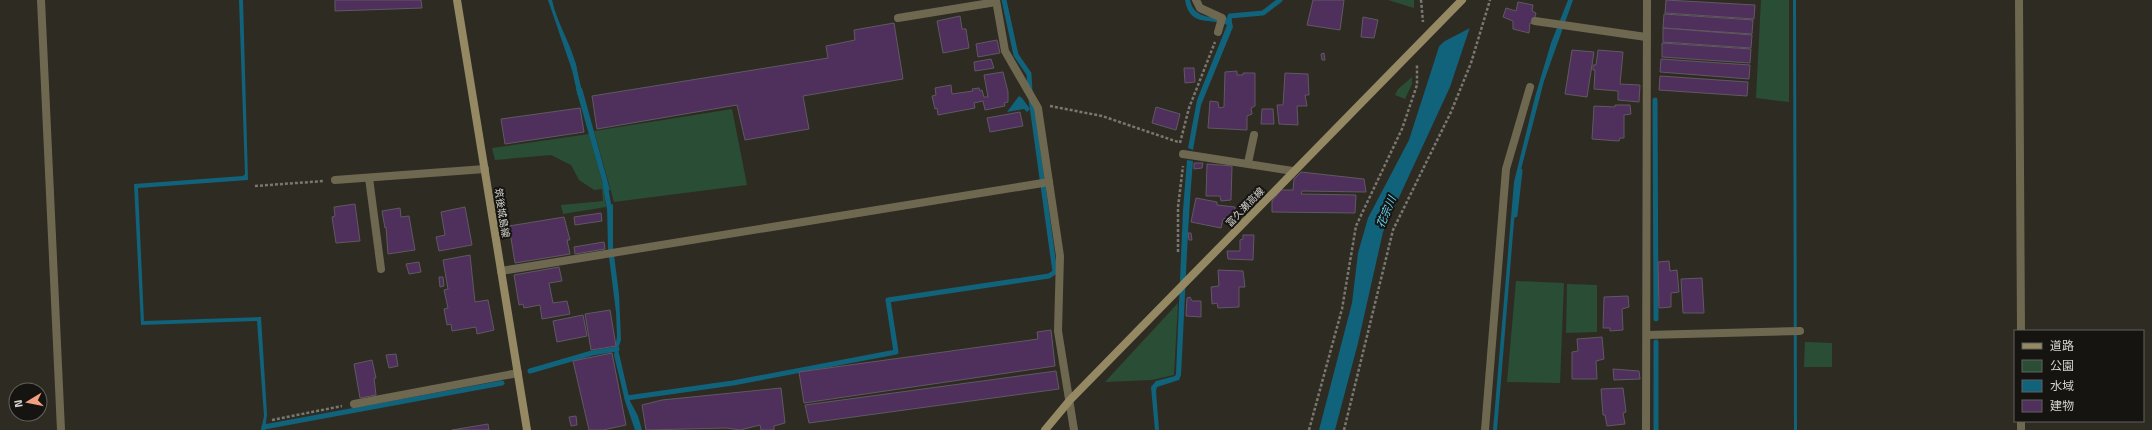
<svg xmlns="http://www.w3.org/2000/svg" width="2152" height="430" font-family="'Titillium Web','Noto Sans JP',sans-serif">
<rect width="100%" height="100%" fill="#2e2b23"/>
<g fill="#2a4d36">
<path d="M1388,0H1414V8Z"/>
<path d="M1761,0H1789V102L1756,98Z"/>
<path d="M1412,77V84L1405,99L1395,95L1398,89Z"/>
<path d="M732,109L747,185L614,202L594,131Z"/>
<path d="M589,134L603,184L606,207L563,214L561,205L603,201L602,189L594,190L579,180L571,165L551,155L495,160L492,148Z"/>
<path d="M1516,281L1564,283L1560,383L1507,382Z"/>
<path d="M1567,284L1597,285V332L1566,333Z"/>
<path d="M1178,303L1174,375L1152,380L1105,382Z"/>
<path d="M1805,342L1832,343V367H1804Z"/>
</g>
<g fill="#10637a">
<path d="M239,0H243L248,180L138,188L144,321L261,317L267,414L265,430H261L264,416L257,321L141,325L134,184L243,176L245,174Z"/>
<path d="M548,0H552C557,24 572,45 577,69L572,70Z"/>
<path d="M1185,0H1190C1194,20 1214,17 1231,18L1233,27L1201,105L1193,150L1188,148L1197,100L1227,25C1209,17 1190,28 1185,0Z"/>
<path d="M1454,0H1479L1450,87L1383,232L1358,343L1335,430H1319L1352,303L1358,253L1368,218L1409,140Z"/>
<path d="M1568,0H1573L1544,81L1517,185L1497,430H1493L1514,182L1535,97L1551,43Z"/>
<path d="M1793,0H1796L1797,430H1794Z"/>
<path d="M582,88L610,190L605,191L576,89Z"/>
<path d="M1019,96L1022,98L1030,109L1027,112L1024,109L1007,112Z"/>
<path d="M1187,160L1193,161C1187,232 1185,303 1181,375L1179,380L1157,387L1156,391L1159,430H1155L1151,387L1156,381L1175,376L1176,374L1183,210Z"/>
<path d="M613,204V247L619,294L621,340L618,349L630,401L638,416L642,430H635L625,401L614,355L617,336L616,312L608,249L607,206Z"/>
</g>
<path fill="#2e2b23" d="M1452,0H1481L1472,27L1445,41L1437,48Z"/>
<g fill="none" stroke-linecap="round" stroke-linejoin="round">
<g stroke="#10637a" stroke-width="5">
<path d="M1004,0L1016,55L1029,74L1030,92"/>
<path d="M1229,21L1230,16L1263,13L1280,0"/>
<path d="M573,63L580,94"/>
<path d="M1655,100L1656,319"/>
<path d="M605,184L610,212"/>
<path d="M1515,215L1520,171"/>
<path d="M1656,342V430"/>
<path d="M530,371L592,353L617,349"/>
<path d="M627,398L733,383L896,352L888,300L1049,276L1055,272L1031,99"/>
<path d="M264,427L502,383"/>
</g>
</g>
<g fill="#4f2f5b" stroke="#605962">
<path d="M335,0H421L422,8L335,11Z"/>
<path d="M1313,0H1344L1340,30L1307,25Z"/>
<path d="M1666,0L1755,5L1754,19L1665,13Z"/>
<path d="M1518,2L1533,5L1532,11L1536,13L1533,24L1530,23L1529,33L1513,29V21L1503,17L1506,8L1516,11Z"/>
<path d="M1664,14L1753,20L1752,34L1663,28Z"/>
<path d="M960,16L962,29H966L969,48L943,53L937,21Z"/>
<path d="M1363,17L1378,20L1374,38L1361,37Z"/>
<path d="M894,23L903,79L803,96L809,129L745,140L737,105L597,129L592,96L828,58L826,46L855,40L854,30Z"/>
<path d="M1663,28L1752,35L1751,48L1663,42Z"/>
<path d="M997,40L1000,53L978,57L976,44Z"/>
<path d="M1662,43L1751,49L1750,63L1662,57Z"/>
<path d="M1572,50L1594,52L1587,97L1565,94Z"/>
<path d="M1598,50L1623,52L1620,84L1640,85L1639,102L1618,100V91L1594,89L1595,70H1593V65H1596Z"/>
<path d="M1324,53L1325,60H1322L1321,54Z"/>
<path d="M991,59L994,68L975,71L974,62Z"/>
<path d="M1661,59L1750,65L1749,79L1660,72Z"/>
<path d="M1184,68H1194L1195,82L1185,83Z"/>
<path d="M1237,71V75H1243V73H1255V106L1251,108L1252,114L1247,116V130L1208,128L1210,101L1218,102L1219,108L1224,107L1225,72Z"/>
<path d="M1003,72L1008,92V102L1004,103L1005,106L985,110L983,101L974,103L975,108L938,115L937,108L935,109L932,96L936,95L935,88L951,85L952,94L973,91L972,89L979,88L980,91L982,90L984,97H988L984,75Z"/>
<path d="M1285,73L1308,74L1309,95H1305L1307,106H1297L1298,125L1279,124L1277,105H1283Z"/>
<path d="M1660,76L1748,82L1747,96L1659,90Z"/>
<path d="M1615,105H1630L1631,114L1624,115V138H1620L1619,141L1592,139L1594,106L1615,107Z"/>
<path d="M1156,107L1180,114L1176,130L1152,123Z"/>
<path d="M580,108L584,132L505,144L501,119Z"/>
<path d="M1262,109H1273L1274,124H1261Z"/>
<path d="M1020,112L1023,126L990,132L987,118Z"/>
<path d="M1194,163H1203L1202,168L1194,169Z"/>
<path d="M1207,164L1232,166L1231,200L1221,201L1220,196H1206Z"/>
<path d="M1301,172L1364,179L1366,192L1302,191L1301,194L1356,195L1355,213L1272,212V201L1281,190H1293L1294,179Z"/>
<path d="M1196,198L1217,202V205L1235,207V216L1229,215V217L1223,219L1221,228L1191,222Z"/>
<path d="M355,204L360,241L336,243L332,217L335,216L334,207Z"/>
<path d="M465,207L472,245L439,251L436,237L445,235L441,212Z"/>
<path d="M400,208L401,217L409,216L415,250L388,254L386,227L385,228L382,211Z"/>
<path d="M601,213L602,221L575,225L574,217Z"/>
<path d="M564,217L570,240H567L570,254L515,263L509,226Z"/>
<path d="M1188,233H1191L1192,240H1189Z"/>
<path d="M1243,235H1254L1253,260L1228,259L1227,251H1240V240L1243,239Z"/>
<path d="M604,242L605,249L575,254L574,247Z"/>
<path d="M470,255L475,302L488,300L494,330L477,334L476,327L452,331L451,324L447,325L444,309L448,308L444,290L448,289L443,260Z"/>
<path d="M1669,261L1670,271L1677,270L1679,292L1671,293V307L1659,308L1658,262Z"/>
<path d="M419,262L421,272L409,274L406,264Z"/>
<path d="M559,267L562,281L549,283L553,303L567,301L570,314L542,319L540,305L524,308L523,304L519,305L514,275Z"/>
<path d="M1218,270L1243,271L1245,287H1239V307L1218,308L1217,303L1212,304L1211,287L1219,286Z"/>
<path d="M439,277H443L444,286L440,287Z"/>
<path d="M1702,278L1704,313H1683L1681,279Z"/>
<path d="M1628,296L1629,307L1622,309L1623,330L1610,331V328H1603L1604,297Z"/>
<path d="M1190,297L1192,301H1201V317L1186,316L1187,298Z"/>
<path d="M610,310L616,346L591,350L585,314Z"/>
<path d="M583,315L587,336L557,342L553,321Z"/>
<path d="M1051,330L1055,366L804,403L799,372L1038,339L1037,332Z"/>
<path d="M1602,337L1604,359L1596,361L1597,379H1572V352L1578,351L1577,339Z"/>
<path d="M612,353L626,425L603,430H589L573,361Z"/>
<path d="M396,354L398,366L389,368L386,355Z"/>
<path d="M372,360L376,378H374L376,395L360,398L354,364Z"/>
<path d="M1613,369L1639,371L1640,379L1614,380Z"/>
<path d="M1056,371L1059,389L809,423L805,405Z"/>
<path d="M781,388L785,423L774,426V430H761L760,425L740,430L726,428L646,430L642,405L662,400Z"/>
<path d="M1623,388L1626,412L1623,413L1625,424L1607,426L1605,415H1603L1601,389Z"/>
<path d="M576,416L577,425L571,426L569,417Z"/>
<path d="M488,424L489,430H452Z"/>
</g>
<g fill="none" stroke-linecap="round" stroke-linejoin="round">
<g stroke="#797770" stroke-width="2.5" stroke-dasharray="3 2" stroke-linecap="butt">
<path d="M1421,0L1423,22"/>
<path d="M1050,106L1102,116L1178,142"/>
<path d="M1180,143L1189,108L1215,42"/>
<path d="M255,186L324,181"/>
<path d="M1178,252V207L1183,166"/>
<path d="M272,420L342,406"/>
<path d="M1309,430L1342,309L1356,226L1402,129L1417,85V64"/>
<path d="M1344,430L1393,230L1451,112L1471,63L1490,0"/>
</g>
<g stroke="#6f6850" stroke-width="8">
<path d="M1535,21L1646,37"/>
<path d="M501,271L1049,182"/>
</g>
<g stroke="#6f6850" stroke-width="8">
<path d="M41,0L61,430"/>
<path d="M996,0L1005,51L1038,108L1060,256L1058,331L1074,430"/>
<path d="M1196,0L1200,8L1222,18L1218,32"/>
<path d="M2019,0L2021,331"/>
<path d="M898,18L996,2"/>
<path d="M1183,154L1293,171"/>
<path d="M1248,163L1254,135"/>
<path d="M369,178L381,269"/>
<path d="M335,180L485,169"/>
<path d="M1647,335L1800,331"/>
<path d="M354,404L518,373"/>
<path d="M2021,421V430"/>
<path d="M1485,430L1506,169L1530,87"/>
<path d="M1646,430L1647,0"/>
</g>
<g stroke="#948963" stroke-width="8">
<path d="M457,0L527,430"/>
<path d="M1045,430L1070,400L1462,0"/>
</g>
</g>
<g text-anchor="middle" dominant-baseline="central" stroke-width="4" stroke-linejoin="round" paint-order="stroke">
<g font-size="10" fill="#d6d4cf" stroke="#151410">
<text transform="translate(1245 207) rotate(-46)">富久瀬高線</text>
<text transform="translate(502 213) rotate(81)">筑後城島線</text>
</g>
<g font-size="11" font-style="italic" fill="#68d4f8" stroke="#151410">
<text transform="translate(1386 212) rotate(-67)">花宗川</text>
</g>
</g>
<rect x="2014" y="330" width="130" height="92" fill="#151410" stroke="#62615c"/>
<rect x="2022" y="343" width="20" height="6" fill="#948963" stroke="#62615c"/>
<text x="2050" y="350" font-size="12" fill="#d6d4cf">道路</text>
<rect x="2022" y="360" width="20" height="12" fill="#2a4d36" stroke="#62615c"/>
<text x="2050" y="370" font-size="12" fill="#d6d4cf">公園</text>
<rect x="2022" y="380" width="20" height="12" fill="#10637a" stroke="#62615c"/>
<text x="2050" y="390" font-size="12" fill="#d6d4cf">水域</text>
<rect x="2022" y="400" width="20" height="12" fill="#4f2f5b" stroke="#62615c"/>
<text x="2050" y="410" font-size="12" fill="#d6d4cf">建物</text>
<g transform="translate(28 402) rotate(260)"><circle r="19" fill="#151410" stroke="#62615c"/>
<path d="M0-3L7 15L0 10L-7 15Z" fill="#f2a07f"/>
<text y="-6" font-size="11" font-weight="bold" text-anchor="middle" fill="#d6d4cf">N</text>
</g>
</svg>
